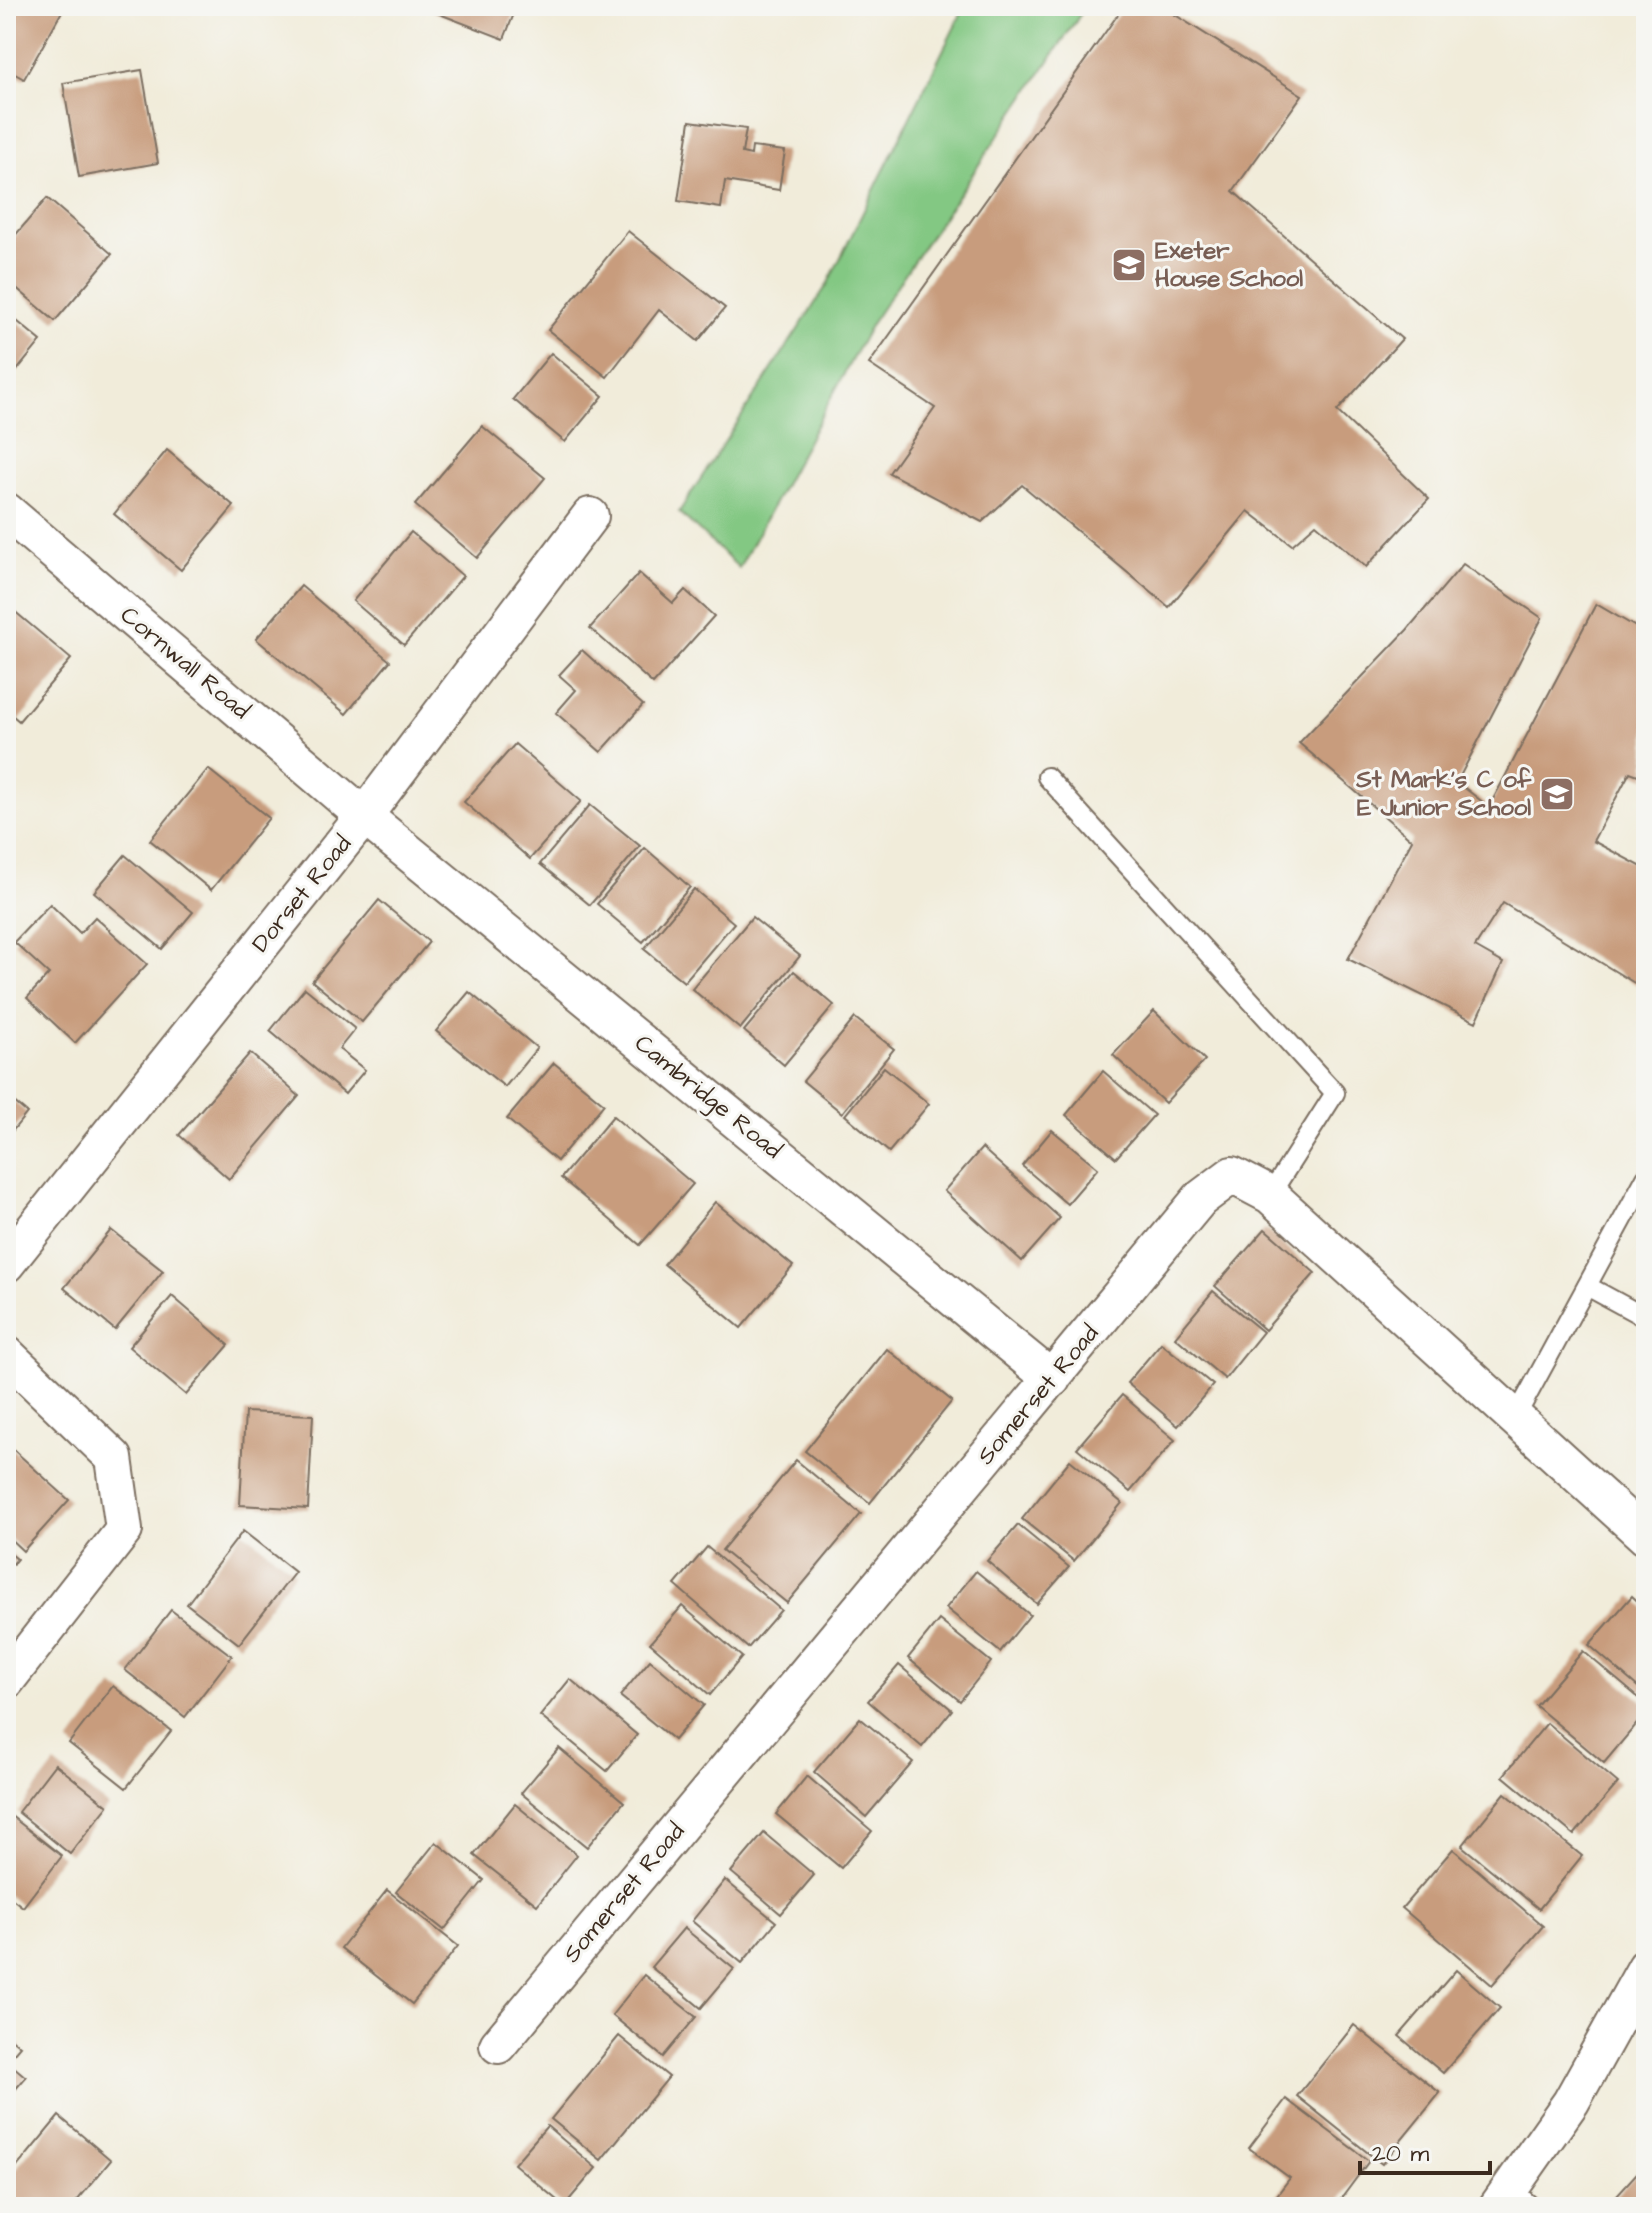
<svg xmlns="http://www.w3.org/2000/svg" width="1652" height="2213" font-family="'Architects Daughter',sans-serif">
<rect width="100%" height="100%" fill="#f6f6f2"/>
<filter id="ink" filterUnits="userSpaceOnUse"><feTurbulence type="fractalNoise" baseFrequency=".0125" numOctaves="2"/><feDisplacementMap in="SourceGraphic" scale="16" xChannelSelector="R" yChannelSelector="G"/><feConvolveMatrix kernelMatrix="1 2 1 2 8 2 1 2 1" color-interpolation-filters="sRGB"/></filter>
<filter id="wash" filterUnits="userSpaceOnUse"><feTurbulence type="fractalNoise" baseFrequency=".006" numOctaves="4" result="noise"/><feDisplacementMap in="SourceGraphic" scale="32" xChannelSelector="R" yChannelSelector="G"/><feGaussianBlur stdDeviation="1.8" result="paint"/><feColorMatrix in="noise" values="0 0 0 0 0 0 0 0 0 0 0 0 0 0 0 0 0 1.4 0 .05"/><feComposite in="paint" operator="in"/></filter>
<g filter="url(#wash)">
<rect width="100%" height="100%" fill="#f1ecda"/>
<path fill="#83c883" stroke="#5f7950" stroke-width="2" d="M965,6H1086L871,324L739,568L679,512L827,285Z"/>
<g id="blocks">
<g fill="#c89c7d">
<path d="M6,6H65L24,79L6,69Z"/>
<path d="M419,6H517L504,39Z"/>
<path d="M1124,6H1161L1302,95L1233,191L1402,339L1337,411L1429,499L1366,567L1316,524L1292,545L1248,511L1169,607L1022,485L982,522L889,473L935,408L869,364Z"/>
<path d="M142,70L158,163L79,177L63,83Z"/>
<path d="M690,121L746,129L742,153L751,155L752,147L785,151L779,190L725,181L721,208L678,201Z"/>
<path d="M47,198L112,254L55,321L6,279V246Z"/>
<path d="M628,231L725,308L698,341L659,310L607,377L548,330Z"/>
<path d="M6,312L41,341L6,384Z"/>
<path d="M551,353L603,396L565,442L513,399Z"/>
<path d="M482,426L545,478L477,558L415,505Z"/>
<path d="M167,450L234,506L181,570L114,514Z"/>
<path d="M411,532L463,576L404,645L353,601Z"/>
<path d="M1463,564L1542,618L1457,782L1489,807L1596,604L1646,633V778L1630,772L1593,841L1646,869V990L1503,903L1475,947L1503,963L1476,1022L1348,959L1412,840L1299,743L1407,630Z"/>
<path d="M639,573L673,603L685,590L714,616L653,684L590,628Z"/>
<path d="M301,586L390,661L346,714L256,639Z"/>
<path d="M6,604L71,659L19,721L6,710Z"/>
<path d="M582,650L643,705L601,752L556,713L576,690L559,675Z"/>
<path d="M515,744L581,801L530,859L464,802Z"/>
<path d="M208,769L269,818L211,890L150,840Z"/>
<path d="M590,805L640,846L590,905L540,864Z"/>
<path d="M645,848L690,887L643,942L597,904Z"/>
<path d="M125,855L193,912L162,949L94,892Z"/>
<path d="M694,889L734,923L684,982L644,949Z"/>
<path d="M379,900L429,942L362,1022L312,981Z"/>
<path d="M50,904L80,933L95,917L147,964L75,1043L27,998L49,974L14,942Z"/>
<path d="M752,917L800,956L740,1029L692,989Z"/>
<path d="M794,971L834,1005L784,1065L744,1031Z"/>
<path d="M305,988L355,1029L339,1049L365,1070L345,1094L270,1031Z"/>
<path d="M469,992L537,1048L505,1087L436,1031Z"/>
<path d="M1154,1011L1205,1060L1165,1103L1113,1055Z"/>
<path d="M855,1018L894,1049L842,1113L803,1081Z"/>
<path d="M250,1053L299,1096L229,1179L179,1135Z"/>
<path d="M554,1063L604,1104L557,1161L507,1119Z"/>
<path d="M884,1067L929,1104L889,1152L845,1115Z"/>
<path d="M1103,1071L1154,1115L1116,1158L1066,1115Z"/>
<path d="M6,1095L27,1113L6,1139Z"/>
<path d="M613,1116L693,1184L640,1245L561,1178Z"/>
<path d="M1052,1130L1098,1168L1067,1204L1022,1166Z"/>
<path d="M982,1148L1060,1218L1022,1261L944,1191Z"/>
<path d="M715,1202L793,1266L741,1328L664,1264Z"/>
<path d="M1265,1229L1315,1273L1265,1330L1215,1286Z"/>
<path d="M111,1230L163,1271L115,1330L64,1288Z"/>
<path d="M1213,1291L1263,1332L1225,1379L1175,1337Z"/>
<path d="M172,1296L229,1345L186,1395L129,1347Z"/>
<path d="M1161,1343L1213,1385L1178,1426L1127,1383Z"/>
<path d="M887,1349L952,1401L870,1503L805,1451Z"/>
<path d="M1122,1395L1175,1440L1130,1492L1077,1448Z"/>
<path d="M245,1412L313,1415L308,1509L240,1505Z"/>
<path d="M6,1443L69,1500L23,1551L6,1535Z"/>
<path d="M796,1460L861,1514L787,1603L722,1550Z"/>
<path d="M1070,1460L1122,1503L1074,1561L1022,1519Z"/>
<path d="M1018,1525L1069,1567L1037,1604L987,1561Z"/>
<path d="M243,1531L295,1572L239,1644L187,1604Z"/>
<path d="M707,1547L781,1610L748,1648L675,1585Z"/>
<path d="M6,1550L17,1559L6,1572Z"/>
<path d="M976,1571L1030,1615L1000,1652L946,1608Z"/>
<path d="M1632,1596L1646,1609V1694L1589,1645Z"/>
<path d="M682,1606L742,1657L710,1695L650,1643Z"/>
<path d="M171,1610L232,1656L185,1717L125,1670Z"/>
<path d="M939,1620L991,1662L960,1701L908,1658Z"/>
<path d="M1583,1651L1646,1704V1713L1604,1763L1536,1706Z"/>
<path d="M650,1660L704,1705L674,1740L620,1696Z"/>
<path d="M899,1665L952,1710L922,1747L868,1701Z"/>
<path d="M570,1679L637,1735L607,1771L540,1716Z"/>
<path d="M113,1686L171,1731L126,1788L69,1743Z"/>
<path d="M860,1718L913,1762L866,1817L814,1772Z"/>
<path d="M1547,1723L1618,1783L1574,1835L1503,1776Z"/>
<path d="M559,1748L624,1802L587,1847L521,1793Z"/>
<path d="M55,1764L108,1806L70,1854L18,1812Z"/>
<path d="M807,1776L872,1831L841,1868L776,1814Z"/>
<path d="M1505,1793L1582,1856L1539,1909L1462,1846Z"/>
<path d="M515,1804L577,1855L537,1905L474,1855Z"/>
<path d="M6,1812L62,1856L23,1907L6,1894Z"/>
<path d="M764,1833L814,1875L781,1914L731,1872Z"/>
<path d="M436,1842L484,1880L444,1930L396,1892Z"/>
<path d="M1453,1849L1543,1926L1492,1985L1402,1908Z"/>
<path d="M725,1880L776,1922L742,1963L692,1921Z"/>
<path d="M387,1890L458,1946L412,2004L341,1948Z"/>
<path d="M684,1928L734,1969L701,2008L651,1967Z"/>
<path d="M1456,1970L1500,2008L1443,2073L1399,2036Z"/>
<path d="M644,1975L696,2017L663,2057L612,2015Z"/>
<path d="M1354,2025L1440,2093L1382,2164L1297,2096Z"/>
<path d="M6,2035L20,2046L7,2061L26,2077L6,2100Z"/>
<path d="M619,2036L669,2077L601,2160L551,2119Z"/>
<path d="M1286,2099L1369,2161L1335,2207H1268L1290,2178L1249,2148Z"/>
<path d="M59,2116L111,2160L72,2207H6V2180Z"/>
<path d="M547,2126L596,2168L564,2206L514,2164Z"/>
<path d="M1646,2163V2207H1606Z"/>
</g>
</g>
</g>
<g filter="url(#ink)">
<use href="#blocks" fill-opacity="0" stroke="#7b6e60" stroke-width="2"/>
<g fill="none" stroke-linecap="round" stroke-linejoin="round">
<g stroke="#7b6e60" stroke-width="22">
<g id="lane">
<path d="M1047,777L1335,1093L1270,1195"/>
<path d="M1587,1286L1646,1318"/>
<path d="M1514,1420L1646,1177"/>
<path d="M1510,2188L1532,2207"/>
</g>
</g>
<g stroke="#7b6e60" stroke-width="40">
<g id="street">
<path d="M6,511L364,816L1052,1379"/>
<path d="M6,1264L364,816L590,516"/>
<path d="M6,1354L114,1458L124,1530L6,1681"/>
<path d="M498,2045L1200,1199L1232,1175L1270,1195L1646,1537"/>
<path d="M1497,2207L1571,2102L1646,1967"/>
</g>
</g>
<use href="#lane" stroke="#fff" stroke-width="18"/>
<use href="#street" stroke="#fff" stroke-width="36"/>
</g>
</g>
<defs>
<g id="school-square" transform="scale(1.8)"><rect x="-9" y="-9" width="18" height="18" rx="4" fill="#8d6e63" stroke="#f6f6f2"/><path d="M0-5L7-2L0 1L-7-2ZM-4 1L0 2.5L4 1V4Q0 6-4 4Z" fill="#fff"/></g>
</defs>
<g fill-rule="evenodd">
<use href="#school-square" x="1129" y="265"/>
<use href="#school-square" x="1557" y="794"/>
</g>
<g text-anchor="middle" dominant-baseline="central" stroke-width="6" stroke-linejoin="round" paint-order="stroke">
<g font-size="24" font-weight="bold" fill="#785e54" stroke="#f6f6f2" text-anchor="start">
<text x="1155" y="251">Exeter<tspan x="1155" dy="28">House School</tspan></text>
<text x="1531" y="780" text-anchor="end">St Mark's C of<tspan x="1531" dy="28">E Junior School</tspan></text>
</g>
<g font-size="24" fill="#3b2a1e" stroke="#f6f6f2">
<text transform="translate(185 663) rotate(40)">Cornwall Road</text>
<text transform="translate(302 894) rotate(-51)">Dorset Road</text>
<text transform="translate(708 1097) rotate(39)">Cambridge Road</text>
<text transform="translate(1038 1395) rotate(-50)">Somerset Road</text>
<text transform="translate(624 1893) rotate(-50)">Somerset Road</text>
</g>
</g>
<rect width="1652" height="2213" fill="none" stroke="#f6f6f2" stroke-width="32"/>
<path d="M1360 2161v12h130v-12" fill="none" stroke="#3b2a1e" stroke-width="4"/>
<text x="1372" y="2161" font-size="24" fill="#3b2a1e" stroke="#f6f6f2" stroke-width="6" paint-order="stroke">20 m</text>
</svg>
